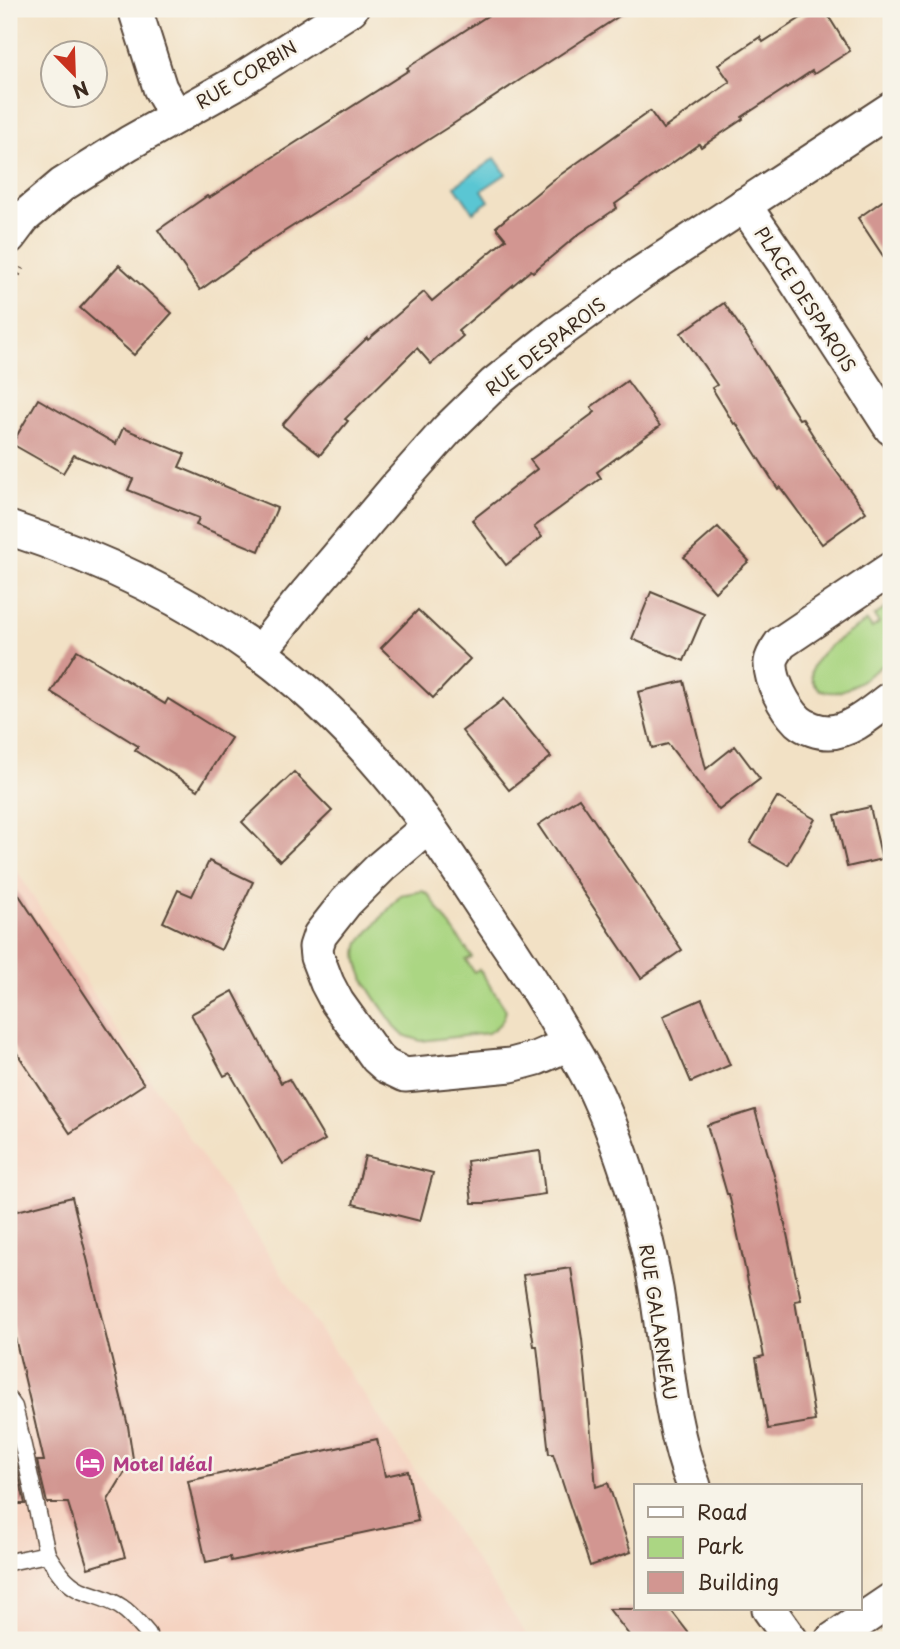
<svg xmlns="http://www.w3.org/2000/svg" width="900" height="1649" font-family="'Playpen Sans',sans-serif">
<rect width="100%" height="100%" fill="#f7f3e8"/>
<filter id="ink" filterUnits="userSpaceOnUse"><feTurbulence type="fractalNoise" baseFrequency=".0143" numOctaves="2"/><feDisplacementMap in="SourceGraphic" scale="14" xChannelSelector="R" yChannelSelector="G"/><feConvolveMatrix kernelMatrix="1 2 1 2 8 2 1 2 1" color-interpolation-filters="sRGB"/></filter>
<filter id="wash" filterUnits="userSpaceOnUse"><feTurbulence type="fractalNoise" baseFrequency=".00686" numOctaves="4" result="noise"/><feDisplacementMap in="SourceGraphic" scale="28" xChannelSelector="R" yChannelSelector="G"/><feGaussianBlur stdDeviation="1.57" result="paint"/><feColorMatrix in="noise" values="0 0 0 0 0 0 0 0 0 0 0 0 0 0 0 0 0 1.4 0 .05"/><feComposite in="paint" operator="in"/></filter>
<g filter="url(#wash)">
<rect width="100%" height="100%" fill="#f2e1c5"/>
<path fill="#f5d3c1" d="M9,858L111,1022L530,1640H9Z"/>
<g fill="#abd683" stroke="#738050" stroke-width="2">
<path d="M891,605V659C877,669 857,686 841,691C833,693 822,693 816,686C795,661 850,632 867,621L872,628L879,623L874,616Z"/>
<path d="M422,891L428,894L472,957L466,960L474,972L479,969L506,1010C504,1021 498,1027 488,1033L421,1041L403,1035L397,1029C382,1006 349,970 359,943L401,895Z"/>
</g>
<path fill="#5ac6d3" stroke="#4a7878" stroke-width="2" d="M495,158L506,174L482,190L489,201L473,212L455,186Z"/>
<g id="blocks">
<g fill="#d29691">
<path d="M498,9H630L532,73V72L450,126L249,254V255L200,290L158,230L207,196L209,198L409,70L407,68Z"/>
<path d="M815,9H824L850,51L814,74L812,71L742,117L743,119L701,147L699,144L615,204L617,208L579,234L533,272L531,270L458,331L463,336L431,364L417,348L345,419L348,421L320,455L282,425L306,397L367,338L368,340L424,292L432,301L506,239L496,227L553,180L650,111L663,129L730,82L718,65L760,37L763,42Z"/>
<path d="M891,195V268L858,218Z"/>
<path d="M119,265L172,313L134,355L80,308Z"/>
<path d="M724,303L748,338L799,419L802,418L831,464L866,512L822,544L780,487L778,489L736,423L734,424L712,388L717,385L681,333Z"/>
<path d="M627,381L660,426L597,472L601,478L534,527L542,537L506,565L472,520L537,469L530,460L595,412L591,407Z"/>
<path d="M38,399L116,444L123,428L185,454L179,467L277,508L259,551L196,525L199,518L128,490L133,479L74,455L63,473L12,444Z"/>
<path d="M718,527L749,561L715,592L684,557Z"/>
<path d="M651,592L704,614L684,661L632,639Z"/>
<path d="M418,610L470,659L433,698L381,648Z"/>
<path d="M77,650L165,704L168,699L231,738L198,790L135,750L138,746L51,692Z"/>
<path d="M684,681L706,769L735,746L760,779L719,810L668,744L652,748L638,692Z"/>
<path d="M504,699L551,757L509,790L462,731Z"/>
<path d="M294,772L332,811L280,861L242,822Z"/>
<path d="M777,797L815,819L788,865L750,843Z"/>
<path d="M579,798L682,950L641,978L538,825Z"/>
<path d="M870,807L882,859L847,867L835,815Z"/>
<path d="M209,861L253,882L221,950L163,922L178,890L192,896Z"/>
<path d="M9,880L144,1084L70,1133L9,1041Z"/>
<path d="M233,991L281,1083L289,1079L325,1140L283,1164L230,1073L224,1076L191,1014Z"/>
<path d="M702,999L730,1065L691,1082L663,1016Z"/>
<path d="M755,1110L776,1182L801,1300L795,1301L815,1421L768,1429L756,1358L764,1356L729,1194H727L707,1125Z"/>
<path d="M540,1151L545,1194L485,1203H472L467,1161Z"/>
<path d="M365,1156L433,1173L420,1221L353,1204Z"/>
<path d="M72,1197L128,1426L133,1459L108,1500L125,1557L88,1568L68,1503H47L37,1461H44L9,1312V1213Z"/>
<path d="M571,1268L582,1339L596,1487L608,1483L631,1552L590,1566L553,1454H549L537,1346H534L523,1275Z"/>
<path d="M377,1439L385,1476L408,1471L418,1521L231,1561L230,1557L206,1562L188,1481Z"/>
<path d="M16,1463L25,1504H9V1464Z"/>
<path d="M609,1609H670L694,1640H633Z"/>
</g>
</g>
</g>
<g filter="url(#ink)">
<use href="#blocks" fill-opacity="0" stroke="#564537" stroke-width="2"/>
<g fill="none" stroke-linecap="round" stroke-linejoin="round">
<g stroke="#564537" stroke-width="19">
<g id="service">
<path d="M9,1400L14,1407L17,1419L47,1554L9,1562"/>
<path d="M47,1554C56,1568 64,1582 80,1590C94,1596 108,1598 121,1607C132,1614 140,1625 148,1634"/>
</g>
</g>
<g stroke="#564537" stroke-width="37">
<g id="minor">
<path d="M135,9L160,88L176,116"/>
<path d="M744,205L784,263L891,428"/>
<path d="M9,237L24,217L62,185L129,143L234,84L351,9"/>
<path d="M9,528C97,557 185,598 260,653C318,696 371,751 415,808C444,846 469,887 496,927C521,963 544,1000 566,1038C578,1058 590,1078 599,1099C611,1125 621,1153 630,1181C643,1224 654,1269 660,1315C668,1373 672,1431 694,1486"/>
<path d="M891,569L781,643C777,649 772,655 771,662C770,681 785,708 798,721C806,728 819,732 829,732C852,731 873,711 891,698"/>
<path d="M259,653L296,606L399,484L447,430L494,384L555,335L641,273L891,109"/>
<path d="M428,827L382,866L346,902L320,935L316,947L317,957L327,983L337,1002L377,1058L386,1066L405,1075L511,1065L537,1058L569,1044"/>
<path d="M769,1609L791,1640"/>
<path d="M832,1640L891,1600"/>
</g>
</g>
<path stroke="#564537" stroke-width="4.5" stroke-dasharray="2 5" stroke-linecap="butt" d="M9,294L22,268"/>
<use href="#service" stroke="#fff" stroke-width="16"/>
<use href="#minor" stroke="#fff" stroke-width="33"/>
</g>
</g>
<defs>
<g id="hotel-disc" transform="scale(1.575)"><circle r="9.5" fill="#d1479c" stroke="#f7f3e8"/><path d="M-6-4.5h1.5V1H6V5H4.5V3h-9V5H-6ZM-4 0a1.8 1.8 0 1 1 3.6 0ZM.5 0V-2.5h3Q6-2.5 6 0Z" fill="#fff"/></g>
</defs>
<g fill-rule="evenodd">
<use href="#hotel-disc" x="90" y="1463"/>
</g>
<g text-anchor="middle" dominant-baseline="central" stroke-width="5" stroke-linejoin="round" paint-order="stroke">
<g font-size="18" fill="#3b2a1e" stroke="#f7f3e8">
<text transform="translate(246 74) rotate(-31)">RUE CORBIN</text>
<text transform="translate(806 299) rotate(57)">PLACE DESPAROIS</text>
<text transform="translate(545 346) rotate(-38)">RUE DESPAROIS</text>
<text transform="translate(659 1322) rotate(81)">RUE GALARNEAU</text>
</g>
<g font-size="18" font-weight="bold" fill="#b23c85" stroke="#f7f3e8" text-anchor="start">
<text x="113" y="1463">Motel Idéal</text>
</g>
</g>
<rect width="900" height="1649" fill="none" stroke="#f7f3e8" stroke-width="35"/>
<rect x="634" y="1484" width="228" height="126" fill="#f7f3e8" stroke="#aca397" stroke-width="2"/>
<rect x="648" y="1507" width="35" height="10" fill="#ffffff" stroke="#aca397" stroke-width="2"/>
<text x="697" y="1520" font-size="21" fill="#3b2a1e">Road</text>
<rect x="648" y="1537" width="35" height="21" fill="#abd683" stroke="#aca397" stroke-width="2"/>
<text x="697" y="1554" font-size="21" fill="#3b2a1e">Park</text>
<rect x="648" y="1572" width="35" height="21" fill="#d29691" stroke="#aca397" stroke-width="2"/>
<text x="697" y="1590" font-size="21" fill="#3b2a1e">Building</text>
<g transform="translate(74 74) rotate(157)"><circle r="33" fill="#f7f3e8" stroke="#aca397" stroke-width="2"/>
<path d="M0-5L12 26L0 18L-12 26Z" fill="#c8321e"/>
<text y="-10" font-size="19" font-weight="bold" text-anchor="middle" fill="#3b2a1e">N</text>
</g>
</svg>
